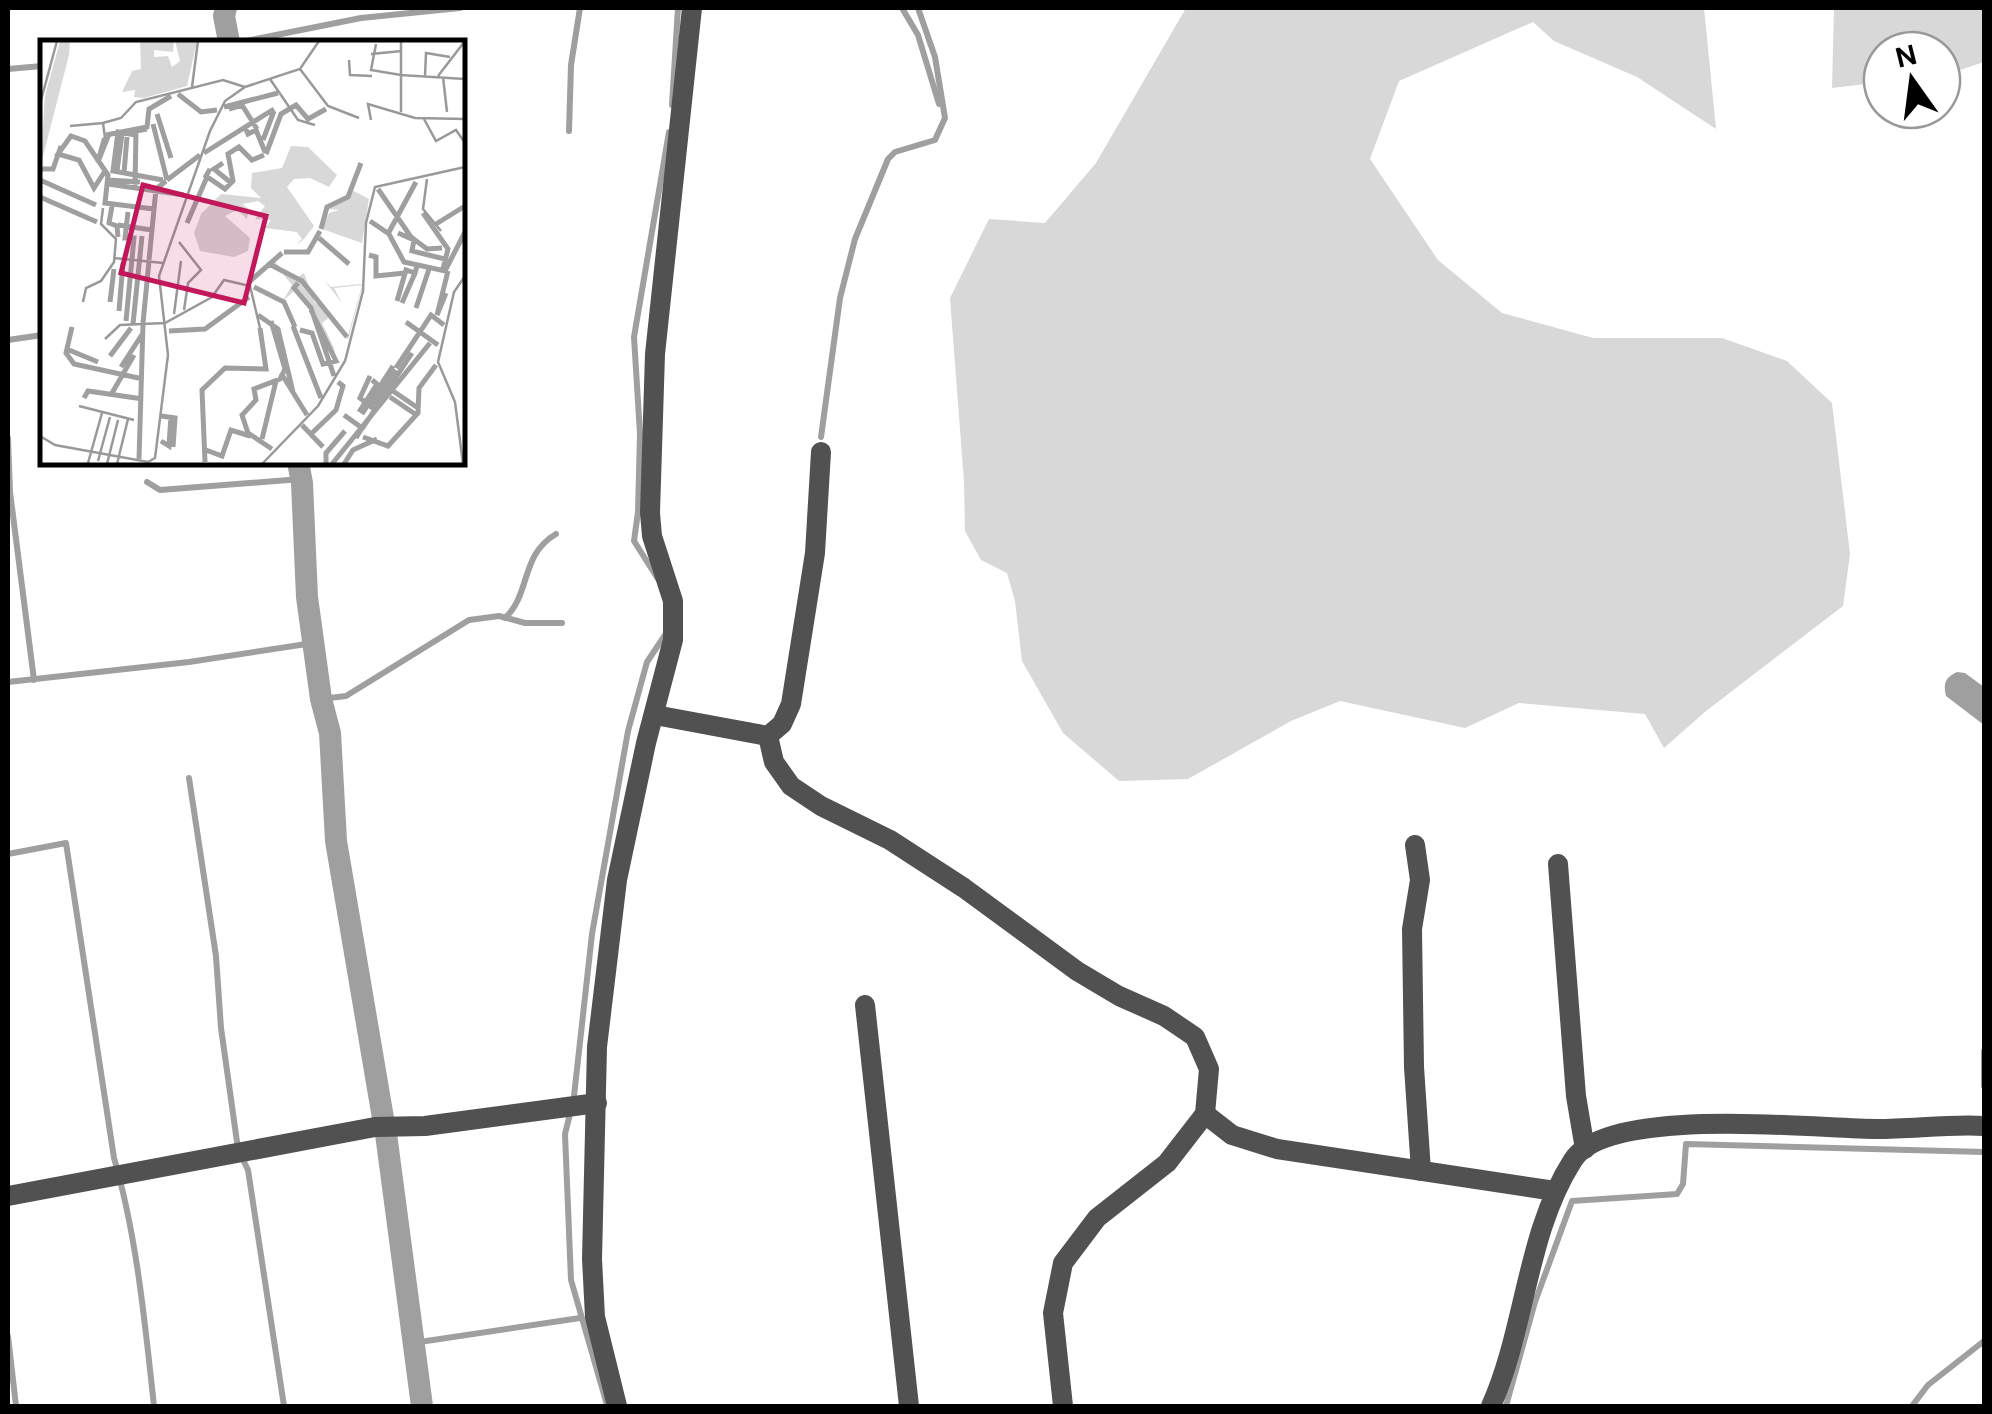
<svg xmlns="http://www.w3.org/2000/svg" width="1992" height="1414" font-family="'DM Sans',sans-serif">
<rect width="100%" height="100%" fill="#fff"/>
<g fill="#d8d8d8">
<path d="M1186,8H1704L1716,129L1637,77L1554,41L1533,22L1399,81L1370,159L1438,260L1502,313L1593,338H1722L1787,361L1832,403L1850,554L1843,606L1706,711L1664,748L1645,714L1519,703L1465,728L1340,701L1291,721L1188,779L1119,781L1063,733L1022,661L1015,601L1007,573L981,560L965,531L964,482L950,298L989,219L1045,223L1096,163Z"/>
<path d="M1834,8H1984V62L1942,76V50H1882V82L1832,88Z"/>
</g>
<path fill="#9f9f9f" d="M1957,672L1965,673L1984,687V725L1946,696C1943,683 1945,678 1957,672Z"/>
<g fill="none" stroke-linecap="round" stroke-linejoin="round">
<g stroke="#9f9f9f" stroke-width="6">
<path d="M902,8L918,35L939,104"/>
<path d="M241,42L361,18L460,8"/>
<path d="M8,69L42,66"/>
<path d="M672,105L678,8"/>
<path d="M569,131L571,65L580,8"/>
<path d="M8,340L42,335"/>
<path d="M821,437L840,298L855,239L888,159L895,152L935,140L945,118L935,57L918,8"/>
<path d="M8,438L10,492L34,680"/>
<path d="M147,482L160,490L301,479"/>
<path d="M658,579L634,541L638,512L640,434L634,337L669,132"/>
<path d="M505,618C531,594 520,555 556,534"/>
<path d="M8,682L189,662L313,643"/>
<path d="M321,699L346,696L469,620L499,616L525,623H562"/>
<path d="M189,778L216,956L221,1028L238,1149L248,1170L284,1406"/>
<path d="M8,854L66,843L114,1158C137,1237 145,1324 154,1406"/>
<path d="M1984,1051V1086"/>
<path d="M574,1096L592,934L628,731L647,662L665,635"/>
<path d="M570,1114L565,1134L571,1280L607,1405"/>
<path d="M8,1336L16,1406"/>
<path d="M413,1343L580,1318"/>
<path d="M1506,1406L1535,1302L1572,1201L1677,1194L1683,1184L1686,1144L1984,1152"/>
<path d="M1912,1406L1928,1385L1984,1341"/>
</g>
<g stroke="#9f9f9f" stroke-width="22">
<path d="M226,8L224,16L229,42"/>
<path d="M298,462L302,483L307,597L321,699L330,733L336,841L383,1118"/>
<path d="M386,1134L422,1406"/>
</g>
<g stroke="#515151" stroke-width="20">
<path d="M655,715L768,736L782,724L791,704L815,553L821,452"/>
<path d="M768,736L774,762L791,786L821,806L890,840L964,888L1077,971L1119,996L1164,1016L1195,1037L1209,1069L1205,1114L1167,1163L1097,1218L1063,1263L1053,1313L1063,1406"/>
<path d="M1415,845L1420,880L1412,929L1414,1067L1421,1171"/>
<path d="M1558,864L1576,1096L1585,1149"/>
<path d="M865,1005L909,1406"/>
<path d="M1205,1114L1232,1135L1277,1149L1555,1191"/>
<path d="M8,1196L375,1127L425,1126L597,1103"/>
<path d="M617,1406L595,1317L592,1259L597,1047L617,880L646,743L673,640V601L652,536L650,513L655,354L692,8"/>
<path d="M1491,1406C1526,1328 1526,1233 1573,1160C1608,1105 1815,1129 1877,1129C1913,1129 1949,1124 1984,1126"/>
</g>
</g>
<g transform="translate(40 40)">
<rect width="425" height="425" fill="#fff"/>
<path d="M20,1H30L29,15L0,128L5,56ZM100,1H134L133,12L114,10V17L128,16L132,27L140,21L135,1H157L147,46L104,58L94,57L95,50L82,52L92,31L101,29ZM251,106L268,107L297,135L289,147L270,138L254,139L247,147L274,186L263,200L260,202L256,204L262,199L257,192L225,188L231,180L215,179L225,166L218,161L202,164L209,169L207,179L197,170L185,176L210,198L208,211L194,217L160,211L154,193L161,174L181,154L221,158L211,148L212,133L242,128ZM312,150L329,159L322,203L282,189L289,173L299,170L288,169L285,174L287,168ZM242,213L234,221L254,240L264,233L275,263L281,265L308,296L322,245L294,248L302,263L284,240L291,247L321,244L322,247L308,300L290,277L282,283L294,308L296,320L274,270L290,322L270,269L254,251L243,261L252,245L238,228L225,226Z" fill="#d8d8d8"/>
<path fill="none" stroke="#9f9f9f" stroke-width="5" d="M138,54L161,72L177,70M184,67L238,53M189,69L202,65L217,89M117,74L131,118M113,84L127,140M204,85L208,94L216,90L225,112M66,95L107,87L109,69L131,56M96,95L78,92L73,131L123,140M223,100L234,71M164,113L234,69M226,114L241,74L256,65L268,79L286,69M58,122V121L64,100L67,99L59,119M183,123L174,129L190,142M2,129H13L21,106M170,129L166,136L185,149L193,141L188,114L199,107L212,120L224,115M65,131L54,148L39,120L18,114L31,96L45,101L68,135L65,163L114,169M77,131L82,94M84,133L87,97M0,140L56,165M69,140L100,142M127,140L160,115M68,144L144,155M95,146L96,91L107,89M338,149L371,197L387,209L402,208M0,157L57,182M72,166L69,183L77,186L78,197M383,173L408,209L403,229M330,181L349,194L364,222L405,231L425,192M147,183L167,137M396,184L425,166M78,185L112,190M281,189L287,167L308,157L321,123M349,192L376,142M358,193L374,200L372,211L405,219M279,198L309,224M244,212H268L280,191M329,215L336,217V236L365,233M109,220L116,149L126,141M229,224L262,241L307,297M209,242L242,213M258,243L254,248L271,268L294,336M214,247L244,262L255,287M406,253L397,275L408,231M357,261L366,230L375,233L377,226M70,262L74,229M362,263L375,233M376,268L389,229M79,271L83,223M218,275L238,289L253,352M86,281L94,198H85L88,172M231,281L245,329L240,339L214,349L216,360L202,375L208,393L232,409M366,282L398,305M103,283L109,221M93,284L102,196M253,286L281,358M32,287L26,313L34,324L103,339M260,290L272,293L283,324L296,321L271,270M129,291L165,289L209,257M29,310L58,322M70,316L91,288M81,327L103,293M356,328L391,275L404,285M241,333L267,375M330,336L320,358L335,370M353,351L378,368M72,353L94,315M350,357L375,374M44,358L48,351L103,359M333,365L356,330M319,372L337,344L332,340M322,374L353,326M304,375L322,388L316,398M121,376L135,378L133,407M262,385L283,407M322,389L372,313M270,395L296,370L303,346L298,342M323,397L348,406L378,373L379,348L396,325M222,399L236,341M121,401L129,406L131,376M166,410L182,416L191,390L210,396M99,419L103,284M165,422L162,350L185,328L226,329L220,288M286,424V413L305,391M292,424L390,303M304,424L313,410L337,399"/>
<path fill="none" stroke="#999" stroke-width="2.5" d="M336,4L331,30L361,35V1M331,14L362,11M309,20L310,35L332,36M260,29L288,66L319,78M385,36L386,13L410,17M398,36L425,1M403,37L407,72M230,39L258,80L275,85M152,47L158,1M0,64L17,1M361,72V35L425,39M384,79L396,101L416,90L425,103M331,80L328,64L375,78L425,79M30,86L63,83M65,98L63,83L81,78L96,62L183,40L205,47M387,139L383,169L401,191M139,202L161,230L148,243L144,270M74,218L123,223M43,262L46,248L61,241L74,222L76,199L61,184L63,168M134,274L141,221M65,299L80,285L125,283L172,257L184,240L210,246L220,288M39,366L94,380M0,396L15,405L108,422L115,418L128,315L119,236L170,91L185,61L205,47L260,29L279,1M58,421L70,377M48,423L62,373M67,424L78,380M77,424L88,379M222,424L278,366L305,321L323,251L326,183L335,147L425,127M423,424L415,362L398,322L414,252L425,236"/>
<path fill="#c2185b" fill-opacity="0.15" stroke="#c2185b" stroke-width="5" d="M103,145L226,176L204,263L81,233Z"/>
<rect width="425" height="425" fill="none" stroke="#000" stroke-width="5"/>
</g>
<rect width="1992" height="1414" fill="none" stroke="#000000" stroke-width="20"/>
<g transform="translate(1912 80) rotate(346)"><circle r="48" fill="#ffffff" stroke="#999999" stroke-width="2.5"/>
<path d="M0-8L18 38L0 25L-18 38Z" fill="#000000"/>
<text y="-15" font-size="28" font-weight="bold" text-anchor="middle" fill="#000000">N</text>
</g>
</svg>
